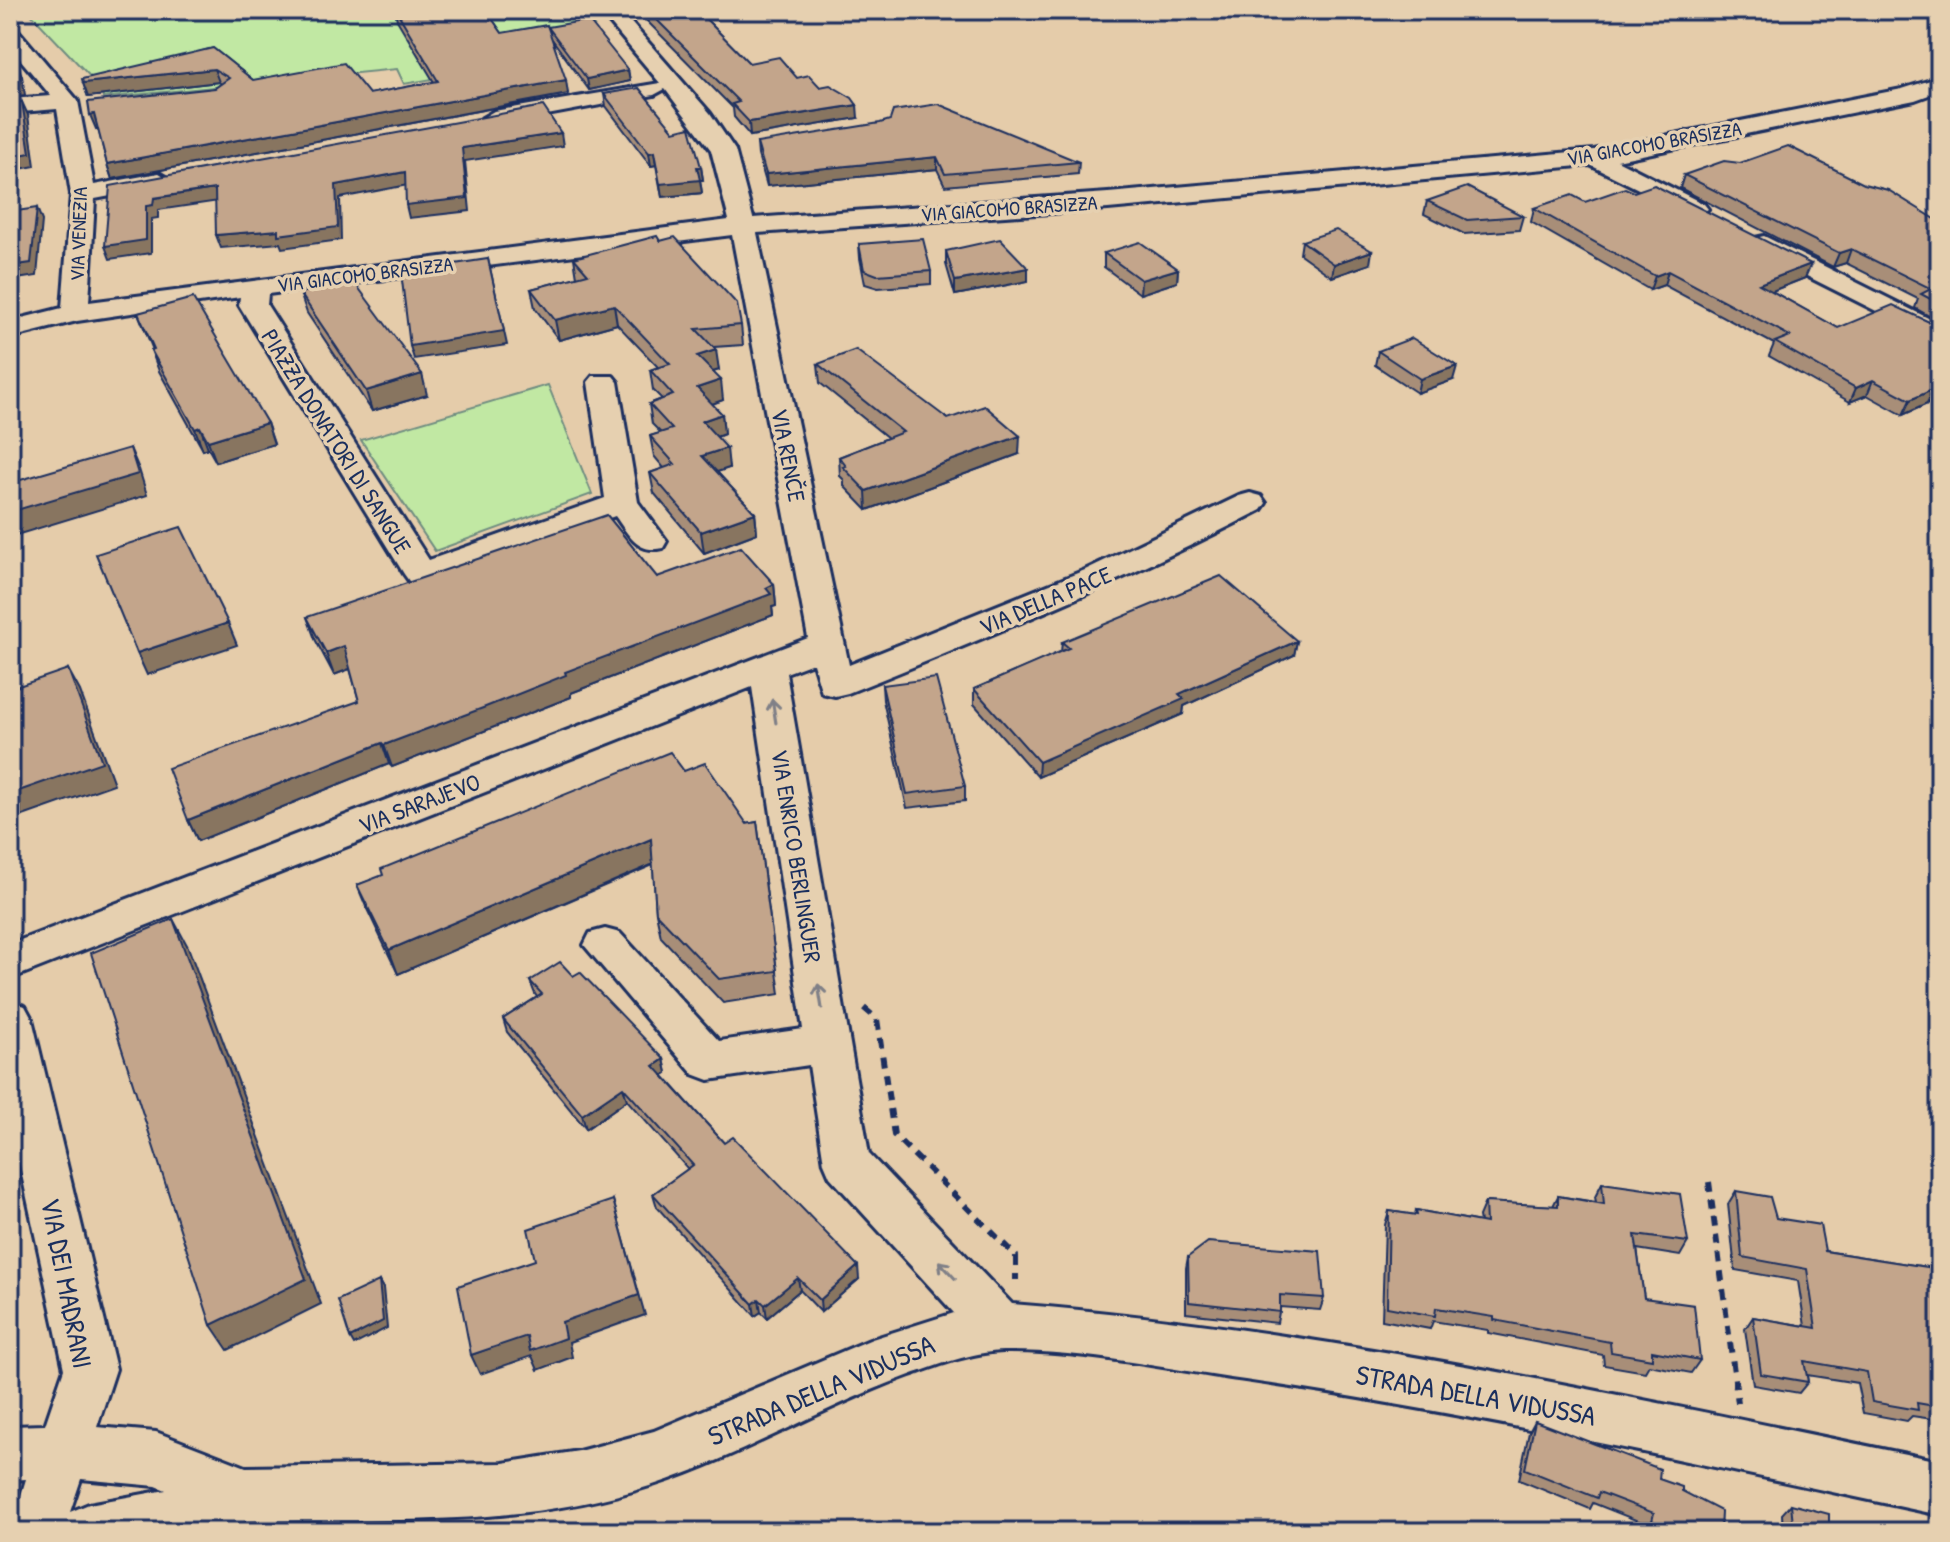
<svg xmlns="http://www.w3.org/2000/svg" width="1950" height="1542" font-family="'Patrick Hand',sans-serif">
<rect width="100%" height="100%" fill="#e5ccaa"/>
<filter id="ink" filterUnits="userSpaceOnUse"><feTurbulence type="fractalNoise" baseFrequency=".0125" numOctaves="2"/><feDisplacementMap in="SourceGraphic" scale="16" xChannelSelector="R" yChannelSelector="G"/><feConvolveMatrix kernelMatrix="1 2 1 2 8 2 1 2 1" color-interpolation-filters="sRGB"/></filter>
<g filter="url(#ink)">
<g fill="#c1e8a3" stroke="#6e8c80" stroke-width="2">
<path d="M27,10H593L598,17L591,22L594,26L510,41L524,63L404,84L397,69L103,98L101,88Z"/>
<path d="M548,385L592,494L435,551L361,440Z"/>
</g>
<g fill="none" stroke-linecap="round" stroke-linejoin="round">
<g stroke="#1b2f5e" stroke-width="6">
<g id="minor">
<path d="M599,10H620L710,113L735,150L753,218L1108,193L1594,150L1902,89L1940,77V91L1915,100L1617,160L1704,204L1708,209L1695,217L1590,165L1108,209L757,233L849,665L1085,570L1239,496L1250,493L1261,496L1266,503L1261,510C1127,580 988,637 848,693L835,696L822,693L813,663L786,673L869,1154L1012,1304C1325,1329 1633,1398 1940,1461V1515C1709,1466 1479,1414 1245,1380C1168,1369 1081,1350 1003,1351C972,1352 938,1365 910,1375C822,1407 742,1456 653,1485C521,1528 383,1519 246,1521L217,1532H10L26,1479L10,1480V1426L45,1425L64,1369L10,1119V1001L25,1006L32,1019L116,1369L97,1427L156,1432L246,1467L503,1463L579,1451L654,1431L872,1339L954,1313L830,1177L824,1163L809,1065L709,1080L693,1074L584,945L590,933L605,929L620,933L719,1041L803,1029L752,687L10,979V944L808,638L732,235L268,294L267,305L429,560L605,498L588,382L593,376H613L618,382L638,502L667,541L663,548C637,554 629,535 615,516L421,584L409,581L404,574L239,305L240,297L77,321L10,338V321L62,308L71,194L57,109L10,113V99L51,96L10,47V27L17,29L78,101L94,185L159,173L171,180L168,185L95,199L89,302L729,220L711,150L665,89L654,95L494,125L482,118L494,111L660,83ZM81,1479L156,1486L166,1490L89,1504L70,1512Z"/>
<path d="M1764,236L1940,324V343L1755,250L1751,244L1755,238Z"/>
</g>
</g>
<g stroke="#1b2f5e" stroke-width="6" stroke-dasharray="10 8" stroke-linecap="butt">
<path d="M864,1008L877,1019L894,1135L1016,1256V1280"/>
<path d="M1709,1182L1738,1403"/>
</g>
<use href="#minor" fill="#e6d0b0" fill-rule="evenodd"/>
</g>
<g fill="#a88e78" stroke="#1b2f5e" stroke-width="2">
<path d="M395,10H486L502,33H550L548,27L628,70L630,81L589,90L552,39L568,94L112,179L107,164L98,128L96,129L215,88L221,84L219,82L88,97L83,83L213,48L253,80L369,94L434,82L397,20Z"/>
<path d="M645,10H705L706,14L702,15L749,63L797,78L820,87L858,118L750,136L734,117L733,108L646,20Z"/>
<path d="M604,94L701,167L703,180H700L702,193L662,197L656,165L651,166L606,106Z"/>
<path d="M757,143L1079,162L1078,174L945,186L937,169L767,186L758,155Z"/>
<path d="M1684,175L1940,222V322L1915,308L1918,299L1846,263L1833,267L1680,188Z"/>
<path d="M1427,201L1523,216L1519,230L1464,234L1424,214Z"/>
<path d="M1585,202L1805,278L1772,291L1838,328L1940,327V410L1927,404L1903,415L1867,395L1850,402L1769,356L1774,344L1664,285L1650,290L1531,222L1534,208Z"/>
<path d="M660,241L741,325L743,345L714,347L719,370L713,372L723,400L712,404L722,414L724,434L717,437L729,468L717,472L755,513L757,533L704,553L654,493L650,473L664,468L654,456L650,436L661,433L652,424L649,404L662,399L653,390L650,370L658,367L617,324L559,340L535,308L531,289L577,277L574,258Z"/>
<path d="M1302,241L1370,264L1332,277L1300,254Z"/>
<path d="M859,244L931,271V284L878,288L865,284L860,258Z"/>
<path d="M946,251L1028,268V281L955,295L946,264Z"/>
<path d="M1104,253L1178,269L1177,282L1140,294L1104,267Z"/>
<path d="M300,293L427,395L372,411L307,313Z"/>
<path d="M138,313L267,423L274,444L216,462L208,448L203,450L159,371L151,350H153Z"/>
<path d="M1378,351L1453,380L1417,393L1375,365Z"/>
<path d="M818,364L948,419L1019,454L867,510L844,486V480L840,476L839,457L888,438L820,383Z"/>
<path d="M657,577L774,584L776,606L772,607L773,615L571,693V697L489,729L392,767L389,764L198,841L188,820L359,701L350,669L334,675L315,639L307,617Z"/>
<path d="M1297,641L1294,655L1184,706L1183,714L1038,777L974,704V689L1061,652L1062,642Z"/>
<path d="M882,685L965,786V801L907,808L883,700Z"/>
<path d="M684,771L747,824L757,822L780,994L723,1003L661,937L656,913L653,865L398,974L367,909L357,885Z"/>
<path d="M573,976L664,1059L667,1073L663,1075L724,1143L859,1279L821,1312L800,1290L767,1318L761,1312L755,1316L657,1207L653,1194L688,1169L627,1100L586,1129L507,1032L503,1019L537,997L535,994L530,981Z"/>
<path d="M1602,1183L1688,1242L1680,1256L1637,1249L1644,1298L1700,1360L1691,1373L1649,1365L1645,1372L1604,1365L1603,1355L1488,1333V1330L1433,1321L1430,1329L1382,1320L1385,1225L1389,1211L1415,1215L1416,1210L1480,1222L1479,1216L1485,1202L1553,1206L1558,1196L1596,1202L1595,1197Z"/>
<path d="M1736,1191L1825,1251L1940,1269V1420L1912,1416L1907,1421L1863,1413L1857,1383L1807,1375L1808,1382L1799,1393L1753,1385L1745,1329L1753,1317L1805,1326L1798,1281L1735,1270L1728,1204Z"/>
<path d="M1188,1257L1324,1298L1320,1310L1280,1307L1277,1323L1186,1313V1268Z"/>
<path d="M1535,1421L1659,1479L1682,1491L1720,1532H1646L1644,1531L1646,1524L1593,1503L1590,1509L1519,1480L1529,1432Z"/>
<path d="M1791,1504L1829,1527L1842,1532H1783L1782,1514Z"/>
</g>
<g fill="#887461" stroke="#1b2f5e" stroke-width="2">
<path d="M692,10H705L706,14L693,16Z"/>
<path d="M17,63L22,76L25,95L10,97V84Z"/>
<path d="M214,69L219,82L88,97L83,83Z"/>
<path d="M628,70L630,81L589,90L587,79Z"/>
<path d="M566,80L568,94L112,179L107,164Z"/>
<path d="M22,102L28,115L35,166L10,171V173V157Z"/>
<path d="M857,105L858,118L750,136L749,122Z"/>
<path d="M94,114L100,128L96,129L90,115Z"/>
<path d="M561,133L563,146L465,161L470,211L409,218L406,205L462,148Z"/>
<path d="M654,152L656,165L651,166L649,153Z"/>
<path d="M937,157V169L767,186L766,174Z"/>
<path d="M697,167H701L703,180H700L702,193L662,197L660,184Z"/>
<path d="M405,172L408,185L340,198L341,240L282,248L280,243L221,248L216,235L278,230L336,185Z"/>
<path d="M215,189L219,201L158,210V218L151,219V253L110,259L105,246L154,198Z"/>
<path d="M37,208L42,221L37,276L10,280V266Z"/>
<path d="M1851,249L1846,263L1833,267L1839,253Z"/>
<path d="M1372,251L1370,264L1332,277L1334,264Z"/>
<path d="M488,259L507,345L414,359L410,346Z"/>
<path d="M1811,264L1805,278L1754,298L1759,284Z"/>
<path d="M1028,268V281L955,295V281Z"/>
<path d="M1178,269L1177,282L1140,294L1141,280Z"/>
<path d="M1668,271L1664,285L1650,290L1655,276Z"/>
<path d="M614,305L617,324L559,340L555,320Z"/>
<path d="M716,350L719,370L700,376L697,356Z"/>
<path d="M1457,366L1453,380L1417,393L1420,379Z"/>
<path d="M422,374L427,395L372,411L366,391Z"/>
<path d="M721,380L723,400L700,408L697,388Z"/>
<path d="M1873,380L1867,395L1850,402L1856,388Z"/>
<path d="M1934,389L1927,404L1903,415L1910,400Z"/>
<path d="M722,414L724,434L705,441L702,421Z"/>
<path d="M267,423L274,444L216,462L208,441Z"/>
<path d="M200,427L208,448L203,450L195,429Z"/>
<path d="M1020,436L1019,454L867,510L866,491Z"/>
<path d="M130,448L139,469L147,495L10,537V512Z"/>
<path d="M727,448L729,468L705,476L702,456Z"/>
<path d="M755,513L757,533L704,553L701,532Z"/>
<path d="M774,584L776,606L772,607L773,615L571,693V697L392,767L384,745L565,672Z"/>
<path d="M228,623L237,645L147,675L137,653Z"/>
<path d="M1297,641L1294,655L1184,706L1183,714L1038,777L1039,762L1179,694Z"/>
<path d="M344,646L352,668L334,675L326,653Z"/>
<path d="M68,669L80,691L114,784L20,817L10,799V794Z"/>
<path d="M382,743L389,764L198,841L188,820Z"/>
<path d="M651,839L656,863L398,974L389,950Z"/>
<path d="M173,919L188,947L321,1304L228,1350L211,1325Z"/>
<path d="M664,1059L667,1073L657,1079L654,1066Z"/>
<path d="M623,1087L627,1100L586,1129L582,1115Z"/>
<path d="M613,1200L645,1315L569,1342L572,1357L538,1370L532,1356L480,1374L471,1355L562,1322Z"/>
<path d="M858,1266L859,1279L821,1312L820,1300Z"/>
<path d="M798,1278L800,1290L767,1318L765,1305Z"/>
<path d="M379,1281L383,1288L387,1328L354,1345L350,1338Z"/>
<path d="M759,1299L761,1312L755,1316L753,1304Z"/>
</g>
<g fill="#c3a58b" stroke="#1b2f5e" stroke-width="2">
<path d="M396,10H486L502,33L547,25L566,80L107,164L94,114L90,115L88,102L215,88L229,78L214,69L83,83L82,79L213,48L253,80L344,63L369,94L438,81Z"/>
<path d="M647,10H697L749,63L779,57L797,78L809,75L820,87L830,85L852,98L857,105L749,122L732,104L739,102Z"/>
<path d="M588,20L628,70L587,79L548,27Z"/>
<path d="M10,56L17,63L20,83L10,84Z"/>
<path d="M639,88L674,131L690,127L701,167H697L700,180L660,184L654,152L649,153L604,94Z"/>
<path d="M10,101L22,102L30,153L10,157Z"/>
<path d="M938,104L1079,162L945,174L937,157L766,174L757,143L880,123L890,120L893,111Z"/>
<path d="M543,106L561,133L462,148L467,198L406,205L405,172L336,185L338,227L278,235V230L216,235L215,189L154,198L153,205L146,206V240L105,246L110,186Z"/>
<path d="M1788,146L1864,184L1888,190L1940,222V304L1921,294L1931,289L1928,287L1851,249L1839,253L1684,175L1724,161L1740,163Z"/>
<path d="M1654,185L1811,264L1759,284L1838,328L1893,305L1940,327V392L1934,389L1910,400L1873,380L1856,388L1775,342L1790,336L1668,271L1655,276L1534,208L1572,195L1585,202L1625,188L1634,192Z"/>
<path d="M1467,187L1523,216L1467,220L1427,201Z"/>
<path d="M37,208L31,263L10,266V212Z"/>
<path d="M1336,230L1372,251L1334,264L1302,241Z"/>
<path d="M657,236L660,241L675,237L737,304L741,325L696,329L716,350L697,356L721,380L697,388L722,414L702,421L727,448L702,456L755,513L701,532L650,473L675,464L650,436L672,429L649,404L673,395L650,370L670,364L614,305L555,320L531,289L588,274L574,258Z"/>
<path d="M923,239L931,271L877,275L864,270L859,244Z"/>
<path d="M1000,239L1028,268L955,281L946,251Z"/>
<path d="M1140,242L1178,269L1141,280L1104,253Z"/>
<path d="M488,259L504,331L410,346L401,272Z"/>
<path d="M352,279L422,374L366,391L300,293Z"/>
<path d="M193,298L267,423L208,441L200,427L195,429L151,350L154,349L138,313Z"/>
<path d="M1412,338L1457,366L1420,379L1378,351Z"/>
<path d="M856,350L948,419L985,406L1020,436L866,491L843,467L846,466L839,457L903,432L818,364Z"/>
<path d="M130,448L138,474L10,512V483Z"/>
<path d="M607,515L657,577L741,547L774,584L766,588L771,594L565,672L566,675L483,708L384,745L382,743L188,820L168,768L359,701L344,646L326,653L307,617Z"/>
<path d="M181,527L228,623L137,653L96,554Z"/>
<path d="M1221,576L1297,641L1179,694L1184,699L1039,762L974,689L1069,648L1062,642Z"/>
<path d="M68,669L102,762L10,794V689Z"/>
<path d="M936,678L965,786L907,794L882,685Z"/>
<path d="M670,752L684,771L705,763L747,824L757,822L777,971L719,979L656,913L651,839L389,950L357,885L383,875L381,869Z"/>
<path d="M173,919L306,1279L211,1325L91,953Z"/>
<path d="M560,962L573,976L580,972L664,1059L654,1066L724,1143L733,1137L858,1266L820,1300L798,1278L765,1305L759,1299L753,1304L653,1194L693,1165L623,1087L582,1115L503,1019L542,994L530,981Z"/>
<path d="M1602,1183L1680,1194L1688,1242L1635,1235L1644,1298L1694,1305L1700,1360L1652,1351V1359L1611,1352L1610,1342L1494,1320V1317L1436,1308L1435,1316L1387,1307L1389,1211L1417,1215L1416,1210L1486,1223L1485,1202L1558,1206V1196L1604,1204Z"/>
<path d="M1736,1191L1770,1197L1776,1218L1820,1225L1825,1251L1940,1269V1407L1917,1403L1918,1410L1872,1402L1867,1372L1804,1361L1808,1382L1761,1374L1753,1317L1816,1328L1807,1269L1742,1257Z"/>
<path d="M613,1200L639,1295L562,1322L565,1338L530,1351L527,1336L471,1355L458,1286L535,1260L528,1229Z"/>
<path d="M1208,1242L1320,1251L1324,1298L1280,1295V1312L1189,1302L1188,1257Z"/>
<path d="M379,1281L383,1321L350,1338L338,1300Z"/>
<path d="M1535,1421L1660,1469L1659,1479L1682,1487V1491L1721,1511L1720,1532H1684L1652,1521L1654,1513L1599,1492L1597,1498L1525,1469Z"/>
<path d="M1791,1504L1829,1514V1527L1842,1532H1794Z"/>
</g>
<defs><path id="oneway-shaft" d="M-6 0H5M1.5-3L5.5 0L1.5 3" fill="none" stroke-width="1.6" stroke-linecap="round" stroke-linejoin="round" transform="scale(2)"/></defs>
<g stroke="#808087">
<use href="#oneway-shaft" transform="translate(774 711) rotate(-99)"/>
<use href="#oneway-shaft" transform="translate(820 996) rotate(-99)"/>
<use href="#oneway-shaft" transform="translate(947 1270) rotate(-133)"/>
</g>
</g>
<g text-anchor="middle" dominant-baseline="central" stroke-width="7" stroke-linejoin="round" paint-order="stroke">
<g font-size="20" fill="#1b2f5e" stroke="#e6d0b0">
<text transform="translate(1654 143) rotate(-10)">VIA GIACOMO BRASIZZA</text>
<text transform="translate(1009 208) rotate(-4)">VIA GIACOMO BRASIZZA</text>
<text transform="translate(78 234) rotate(-88)">VIA VENEZIA</text>
<text transform="translate(365 274) rotate(-7)">VIA GIACOMO BRASIZZA</text>
</g>
<g font-size="24" fill="#1b2f5e" stroke="#e6d0b0">
<text transform="translate(337 441) rotate(58)">PIAZZA DONATORI DI SANGUE</text>
<text transform="translate(789 455) rotate(79)">VIA RENČE</text>
<text transform="translate(1045 600) rotate(-23)">VIA DELLA PACE</text>
<text transform="translate(419 803) rotate(-21)">VIA SARAJEVO</text>
<text transform="translate(797 856) rotate(81)">VIA ENRICO BERLINGUER</text>
</g>
<g font-size="28" fill="#1b2f5e" stroke="#e6d0b0">
<text transform="translate(67 1283) rotate(79)">VIA DEI MADRANI</text>
<text transform="translate(821 1390) rotate(-23)">STRADA DELLA VIDUSSA</text>
<text transform="translate(1476 1395) rotate(10)">STRADA DELLA VIDUSSA</text>
</g>
</g>
<rect width="1950" height="1542" fill="none" stroke="#e6d0b0" stroke-width="40"/>
<rect x="20" y="20" width="1910" height="1502" fill="none" stroke="#1b2f5e" stroke-width="3" filter="url(#ink)"/>
</svg>
